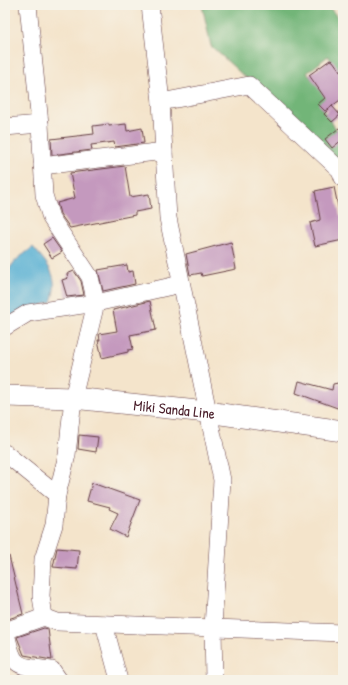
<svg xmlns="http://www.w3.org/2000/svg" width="348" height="685" font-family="'Patrick Hand',sans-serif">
<rect width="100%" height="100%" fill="#f7f3e8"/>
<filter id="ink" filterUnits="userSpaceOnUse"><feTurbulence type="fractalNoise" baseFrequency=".025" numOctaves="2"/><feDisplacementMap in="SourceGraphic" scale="8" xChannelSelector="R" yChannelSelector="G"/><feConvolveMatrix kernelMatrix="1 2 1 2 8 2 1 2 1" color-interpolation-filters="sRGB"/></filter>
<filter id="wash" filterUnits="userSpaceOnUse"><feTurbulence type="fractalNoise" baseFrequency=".012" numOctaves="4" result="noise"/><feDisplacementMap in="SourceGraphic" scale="16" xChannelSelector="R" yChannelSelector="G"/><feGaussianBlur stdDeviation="0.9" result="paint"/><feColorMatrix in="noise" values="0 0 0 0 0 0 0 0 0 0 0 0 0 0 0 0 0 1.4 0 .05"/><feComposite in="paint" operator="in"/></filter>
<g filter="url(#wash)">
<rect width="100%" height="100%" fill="#f4e4cb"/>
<path fill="#72b578" stroke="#5e6a52" d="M202,5H327L343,23V75L328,56L307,73L327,97L322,108L343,139V167L211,46Z"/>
<path fill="#55afd3" stroke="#50677f" d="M33,247C49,266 60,276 51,302L5,317C5,301 1,279 12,265C17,258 26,253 33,247Z"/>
<g id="blocks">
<g fill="#c499be">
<path d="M330,60L333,61L343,75V98L325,111L318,104L325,98L309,75Z"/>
<path d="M332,106L340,115L332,122L324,114Z"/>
<path d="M109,124V126L126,124L127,131L142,128L144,143L115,147L114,142L91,145L92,150L52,155L51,139L94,134L93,126Z"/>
<path d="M343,125V139L332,148L325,139Z"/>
<path d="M125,166L130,197L149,194L151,209L135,212V215L70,228L60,214L57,203L75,198L70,173Z"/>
<path d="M334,187L340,216H343V240L315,246L310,223L320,220V218L315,191Z"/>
<path d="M52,238L62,252L52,258L43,244Z"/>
<path d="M231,242L236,269L202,276L201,273L190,275L186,254Z"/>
<path d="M127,265L128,272L133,271L135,284L103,291L98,270Z"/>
<path d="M74,271L81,281L84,295L67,297L62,280L68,278L67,274Z"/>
<path d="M150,301L156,330L130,335L133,349L128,350V352L102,358L98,340H100L99,334L117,331L113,310Z"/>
<path d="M299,381L332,390L333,384L343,382V410L296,393Z"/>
<path d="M79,435L98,437L96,452L78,449Z"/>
<path d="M92,483L140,500L126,537L110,529L118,513L109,509L110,507L87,501Z"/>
<path d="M57,548L79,550L77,569L53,567Z"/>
<path d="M9,556L23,614L8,619L5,610V557Z"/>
<path d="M44,628L48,629L52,660L24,655L17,637Z"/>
</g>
</g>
</g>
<g filter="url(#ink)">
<use href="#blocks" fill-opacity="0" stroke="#643d43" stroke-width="1"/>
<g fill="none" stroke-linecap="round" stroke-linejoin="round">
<g stroke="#643d43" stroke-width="18">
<g id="minor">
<path d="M28,5L40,124L44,195L51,218L90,277L96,303L73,398L67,455L57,495L54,525L43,559L41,596L44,617"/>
<path d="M150,5L161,102L168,218L222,480L213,628L214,680"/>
<path d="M161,102L249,85L340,170L343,178"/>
<path d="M5,127L40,124"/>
<path d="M42,166L164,151"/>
<path d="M5,327L28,313L96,303L181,284"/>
<path d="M5,453L57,495"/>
<path d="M104,624L119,680"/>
<path d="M5,629C14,667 12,666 52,670L59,680"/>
<path d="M5,631L44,617L57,622L343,633"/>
</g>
</g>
<g stroke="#643d43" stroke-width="22">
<g id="major">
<path id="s1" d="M5,396L73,398L207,412L343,431"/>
</g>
</g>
<use href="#minor" stroke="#fff" stroke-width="17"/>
<use href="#major" stroke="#fff" stroke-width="21"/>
</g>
</g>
<g text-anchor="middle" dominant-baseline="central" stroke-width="3" stroke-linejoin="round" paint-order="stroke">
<g font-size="15" fill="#4a1f2b" stroke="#f7f3e8">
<text stroke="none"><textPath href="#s1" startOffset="170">Miki Sanda Line</textPath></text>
</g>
</g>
<rect width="348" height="685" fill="none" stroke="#f7f3e8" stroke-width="20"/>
</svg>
